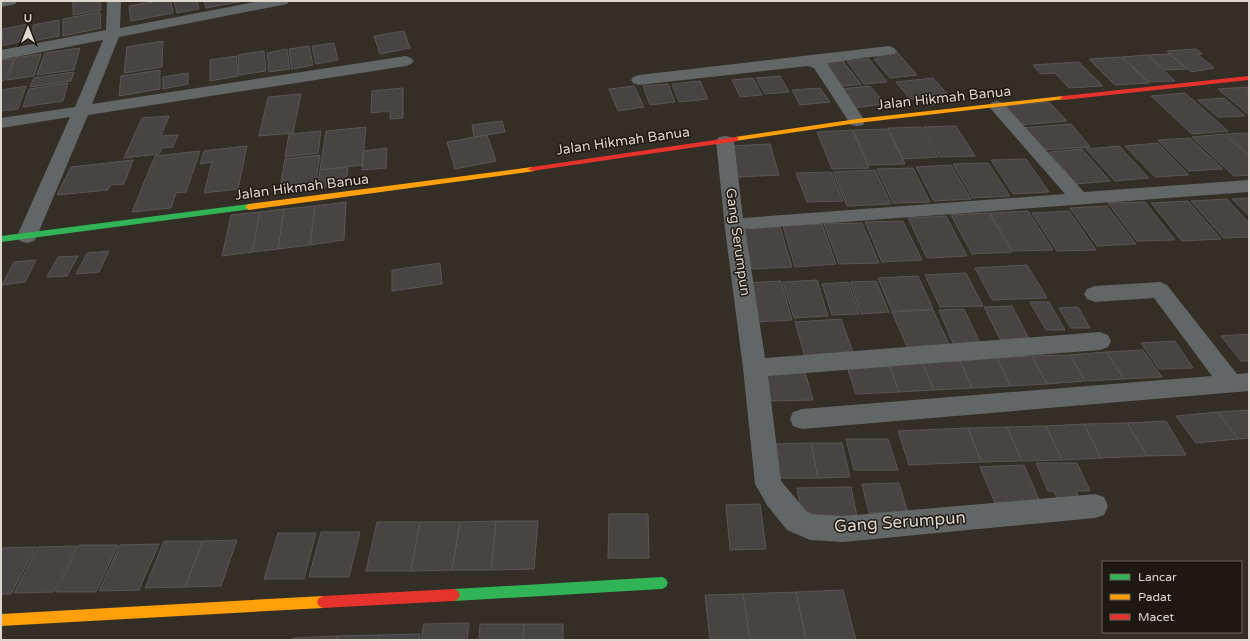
<svg xmlns="http://www.w3.org/2000/svg" width="1250" height="641" font-family="'Varela Round',sans-serif">
<rect width="100%" height="100%" fill="#332e26"/>
<g fill="#484443" stroke="#5b5655">
<path d="M73,1H100L101,10L73,15Z"/>
<path d="M158,1H171L173,13L131,21L129,6Z"/>
<path d="M174,1H197L199,9L177,13Z"/>
<path d="M204,1H244L206,8Z"/>
<path d="M100,12L101,28L63,36V19Z"/>
<path d="M59,20V36L33,41V25Z"/>
<path d="M29,24L28,40L1,46L3,29Z"/>
<path d="M404,31L410,48L380,54L374,36Z"/>
<path d="M163,41L162,67L124,73L127,47Z"/>
<path d="M334,43L338,60L316,64L312,46Z"/>
<path d="M309,46L313,65L292,69L289,49Z"/>
<path d="M80,48L74,70L37,75L45,53Z"/>
<path d="M287,49L290,69L269,72L267,53Z"/>
<path d="M1196,49L1202,54H1197L1214,68L1191,72L1167,51Z"/>
<path d="M264,51L266,71L239,75L238,55Z"/>
<path d="M897,52L917,75L890,78L874,59H879L875,54Z"/>
<path d="M41,54L34,76L7,80L15,58Z"/>
<path d="M1169,54L1187,69L1165,70L1148,55Z"/>
<path d="M1147,55L1175,81L1149,82L1122,57Z"/>
<path d="M236,56L238,76L210,81V60Z"/>
<path d="M1121,57L1149,83L1115,85L1089,59Z"/>
<path d="M14,59L5,80L1,81V60Z"/>
<path d="M869,59L887,82L864,84L847,61Z"/>
<path d="M843,61L861,84L838,87L821,63Z"/>
<path d="M1079,62L1103,86L1069,88L1055,73L1041,74L1033,65Z"/>
<path d="M160,70V89L119,96L121,76Z"/>
<path d="M74,72L71,81L30,87L34,78Z"/>
<path d="M188,73V84L163,89V77Z"/>
<path d="M780,76L789,92L765,94L756,78Z"/>
<path d="M753,78L762,95L740,97L732,80Z"/>
<path d="M933,78L948,95L937,96L943,103L924,105L918,99H910L896,82Z"/>
<path d="M700,81L708,99L679,102L672,84Z"/>
<path d="M68,83L63,101L23,107L29,89Z"/>
<path d="M668,84L675,102L650,105L643,86Z"/>
<path d="M26,86L18,109L1,111V90Z"/>
<path d="M634,86L644,107L618,111L609,89Z"/>
<path d="M870,86L885,104L853,108L840,89Z"/>
<path d="M1248,87L1249,115L1218,89Z"/>
<path d="M403,88V118L390,119V111L371,113L372,91Z"/>
<path d="M820,88L830,102L800,105L792,90Z"/>
<path d="M1185,93L1228,131L1192,134L1151,96Z"/>
<path d="M301,94L293,133L259,136L268,97Z"/>
<path d="M1224,98L1245,116L1218,117L1198,100Z"/>
<path d="M1049,102L1067,121L1019,125L1003,106Z"/>
<path d="M169,116L161,136L178,135L173,147L162,148L159,154L124,158L142,118Z"/>
<path d="M502,121L505,132L474,137L472,125Z"/>
<path d="M1071,124L1090,147L1040,150L1021,128Z"/>
<path d="M956,126L975,156L940,157L923,127Z"/>
<path d="M366,127L362,165L320,170L326,131Z"/>
<path d="M921,127L938,157L903,159L888,128Z"/>
<path d="M887,129L905,164L869,165L853,130Z"/>
<path d="M852,130L869,168L832,169L817,132Z"/>
<path d="M321,131L318,153L285,157L289,134Z"/>
<path d="M1249,133V155L1226,134Z"/>
<path d="M1224,134L1249,156V175L1234,176L1192,137Z"/>
<path d="M487,135L496,161L455,169L447,142Z"/>
<path d="M1190,138L1223,169L1189,171L1158,140Z"/>
<path d="M1158,143L1189,175L1155,177L1125,146Z"/>
<path d="M770,144L779,175L738,177L729,146Z"/>
<path d="M247,146L238,189L204,193L212,162L200,164L204,151Z"/>
<path d="M1119,146L1149,178L1115,181L1086,149Z"/>
<path d="M387,148L386,168L362,170L364,151Z"/>
<path d="M1082,149L1110,181L1076,184L1049,152Z"/>
<path d="M200,151L186,192L176,193L171,208L132,212L155,156Z"/>
<path d="M320,155L315,188L279,193L285,159Z"/>
<path d="M1026,159L1049,192L1013,194L991,160Z"/>
<path d="M133,160L124,184L110,185L108,190L57,195L71,167Z"/>
<path d="M988,163L1010,196L973,198L953,164Z"/>
<path d="M951,165L971,199L934,201L916,167Z"/>
<path d="M348,167L346,184L317,188L320,170Z"/>
<path d="M913,168L930,202L893,203L877,169Z"/>
<path d="M875,170L891,204L847,206L833,172Z"/>
<path d="M831,172L843,201L807,202L796,173Z"/>
<path d="M1249,198V216L1232,199Z"/>
<path d="M1227,199L1249,223V237L1224,238L1191,201Z"/>
<path d="M1188,201L1221,239L1182,241L1151,203Z"/>
<path d="M346,202L344,240L310,245L315,206Z"/>
<path d="M1145,202L1175,240L1137,241L1108,203Z"/>
<path d="M315,206L310,245L278,249L284,209Z"/>
<path d="M1107,206L1136,244L1097,246L1070,208Z"/>
<path d="M284,209L278,249L252,252L260,212Z"/>
<path d="M1028,211L1053,250L1013,251L990,213Z"/>
<path d="M1069,211L1096,250L1057,251L1032,213Z"/>
<path d="M260,212L252,252L222,256L231,215Z"/>
<path d="M989,213L1012,252L972,254L951,215Z"/>
<path d="M946,216L967,256L927,258L908,218Z"/>
<path d="M903,221L922,260L882,262L865,222Z"/>
<path d="M862,223L879,263L839,264L824,224Z"/>
<path d="M822,224L836,264L795,267L783,226Z"/>
<path d="M780,227L792,267L752,269L742,228Z"/>
<path d="M109,251L99,272L76,274L87,253Z"/>
<path d="M78,256L67,276L47,277L58,257Z"/>
<path d="M36,260L25,282L2,285L14,262Z"/>
<path d="M440,263L442,284L392,291V270Z"/>
<path d="M1027,265L1047,298L992,300L975,268Z"/>
<path d="M966,273L983,306L940,307L925,275Z"/>
<path d="M918,276L933,309L892,311L878,278Z"/>
<path d="M817,280L828,316L794,318L783,282Z"/>
<path d="M781,281L792,320L757,322L747,283Z"/>
<path d="M876,281L889,312L861,314L850,282Z"/>
<path d="M848,282L859,314L832,315L822,284Z"/>
<path d="M1030,302H1049L1065,330H1046Z"/>
<path d="M1012,306L1030,341H1001L984,307Z"/>
<path d="M1078,307L1090,328H1071L1059,308Z"/>
<path d="M964,309L981,345L954,346L939,310Z"/>
<path d="M933,310L950,346L908,349L892,312Z"/>
<path d="M841,319L854,355L805,357L795,322Z"/>
<path d="M1249,334V361H1241L1221,336Z"/>
<path d="M1175,341L1193,368L1159,369L1141,343Z"/>
<path d="M1143,350L1162,377L1124,379L1106,352Z"/>
<path d="M1106,352L1124,379L1085,381L1070,355Z"/>
<path d="M1070,355L1085,381L1047,384L1032,356Z"/>
<path d="M1032,356L1047,384L1010,386L997,358Z"/>
<path d="M997,358L1010,386L972,388L960,361Z"/>
<path d="M960,361L972,388L934,390L922,362Z"/>
<path d="M922,362L934,390L899,392L889,365Z"/>
<path d="M889,365L899,392L856,394L847,367Z"/>
<path d="M804,368L813,400L771,401L764,370Z"/>
<path d="M1249,410V438L1238,439L1218,412Z"/>
<path d="M1218,412L1238,439L1196,443L1176,416Z"/>
<path d="M1166,421L1186,455L1147,456L1127,423Z"/>
<path d="M1127,423L1147,456L1101,458L1084,424Z"/>
<path d="M1084,424L1101,458L1062,460L1046,426Z"/>
<path d="M1046,426L1062,460L1022,461L1007,427Z"/>
<path d="M1007,427L1022,461L981,462L968,428Z"/>
<path d="M968,428L981,462L909,465L898,431Z"/>
<path d="M846,439H888L898,470H854Z"/>
<path d="M811,443H842L850,477L818,478Z"/>
<path d="M811,443L818,478H778L773,444Z"/>
<path d="M1036,463H1077L1090,491H1076L1079,498H1057L1054,491H1048Z"/>
<path d="M1024,465L1040,502L995,503L980,467Z"/>
<path d="M899,483L908,513H869L862,484Z"/>
<path d="M851,487L858,521H803L797,488Z"/>
<path d="M760,504L766,549L730,550L726,505Z"/>
<path d="M609,514H648L649,558H608Z"/>
<path d="M496,521H538L534,569L491,570Z"/>
<path d="M496,521L491,570H452L460,522Z"/>
<path d="M377,522H420L411,571H366Z"/>
<path d="M420,522H460L452,570L411,571Z"/>
<path d="M321,532H360L349,577H309Z"/>
<path d="M278,533H316L304,579H264Z"/>
<path d="M237,540L221,586L185,587L203,541Z"/>
<path d="M164,541H203L185,587L145,588Z"/>
<path d="M159,544L139,590L99,591L120,545Z"/>
<path d="M79,545H118L96,592H56Z"/>
<path d="M77,546L54,592L14,593L38,547Z"/>
<path d="M36,547L11,594H1V548Z"/>
<path d="M843,590L856,640H806L796,592Z"/>
<path d="M796,592L806,640H750L743,594Z"/>
<path d="M743,594L750,640H710L705,595Z"/>
<path d="M469,623L467,640H421L424,624Z"/>
<path d="M480,624H524L523,640H479Z"/>
<path d="M524,624H563V640H523Z"/>
<path d="M420,634L419,640H378L379,635Z"/>
<path d="M379,635L378,640H336L337,636Z"/>
<path d="M337,636L336,640H292L293,638Z"/>
</g>
<g fill="none" stroke-linecap="round" stroke-linejoin="round">
<g fill="#626666" fill-rule="evenodd">
<path d="M1,1H17L15,4L1,7Z"/>
<path d="M107,1H121L120,28L260,1H289L287,4L282,5L119,37L92,104L406,56L411,58L414,61L411,64L406,66L88,115L37,236L34,241L27,243L20,241L17,236L70,117L1,128V118L75,107L103,40L1,60V50L106,30Z"/>
<path d="M889,46L894,48L897,51L894,54L827,63L865,121L863,125L857,126L851,125L814,68L808,66L639,85L633,83L631,80L633,77L639,75Z"/>
<path d="M997,101L1003,103L1084,192L1249,180V192L750,229L745,228L765,358L1100,332L1108,335L1111,341L1108,347L1100,350L768,376L781,481L807,512L812,514L843,516L1095,494L1104,497L1108,506L1104,515L1095,518L843,542L810,540L787,530L767,505L755,484L743,368L725,229L716,141L719,137L725,136L731,137L734,141L743,218L1065,194L991,109L989,106L991,103Z"/>
<path d="M1160,282L1167,285L1237,374L1249,373V391L802,429L793,426L790,419L793,412L802,409L1212,376L1154,298L1095,302L1087,299L1084,294L1087,289L1095,286Z"/>
</g>
<g fill="#30b455" fill-rule="evenodd">
<path d="M249,204L252,205L253,207L252,209L1,242V236Z"/>
<path d="M662,577L666,579L668,583L666,587L662,589L454,601L450,599L448,595L450,591L454,589Z"/>
</g>
<g fill="#ff9f0a" fill-rule="evenodd">
<path d="M1063,96L1065,97V99L857,123L735,141L731,139L735,137L857,119Z"/>
<path d="M532,167H535V171L249,210L245,207L249,204Z"/>
<path d="M323,596L327,598L329,602L327,606L323,608L1,626V614Z"/>
</g>
<g fill="#e5322d" fill-rule="evenodd">
<path d="M1249,76V80L1063,100L1060,98L1063,96Z"/>
<path d="M735,137H738V141L532,171L528,169L532,167Z"/>
<path d="M454,589L458,591L460,595L458,599L454,601L323,608L319,606L317,602L319,598L323,596Z"/>
</g>
</g>
<g text-anchor="middle" dominant-baseline="central" stroke-width="3" stroke-linejoin="round" paint-order="stroke">
<g font-size="14" fill="#ded7ce" stroke="#1d1811">
<text transform="translate(944 98) rotate(-6)">Jalan Hikmah Banua</text>
<text transform="translate(623 141) rotate(-8)">Jalan Hikmah Banua</text>
<text transform="translate(302 187) rotate(-7)">Jalan Hikmah Banua</text>
<text transform="translate(738 242) rotate(82)">Gang Serumpun</text>
</g>
<g font-size="17" fill="#ded7ce" stroke="#1d1811">
<text transform="translate(900 522) rotate(-4)">Gang Serumpun</text>
</g>
</g>
<rect width="1250" height="641" fill="none" stroke="#ded7ce" stroke-width="4"/>
<rect x="1102" y="561" width="140" height="72" fill="#1d1811" stroke="#6a645d"/>
<rect x="1110" y="574" width="20" height="6" fill="#30b455" stroke="#6a645d"/>
<text x="1138" y="581" font-size="12" fill="#ded7ce">Lancar</text>
<rect x="1110" y="594" width="20" height="6" fill="#ff9f0a" stroke="#6a645d"/>
<text x="1138" y="601" font-size="12" fill="#ded7ce">Padat</text>
<rect x="1110" y="614" width="20" height="6" fill="#e5322d" stroke="#6a645d"/>
<text x="1138" y="621" font-size="12" fill="#ded7ce">Macet</text>
<g transform="translate(28 28)" stroke="#1d1811" stroke-width="3" paint-order="stroke">
<path d="M0-3L7 15L0 10L-7 15Z" fill="#ded7ce"/>
<text y="-6" font-size="11" font-weight="bold" text-anchor="middle" fill="#ded7ce">U</text>
</g>
</svg>
